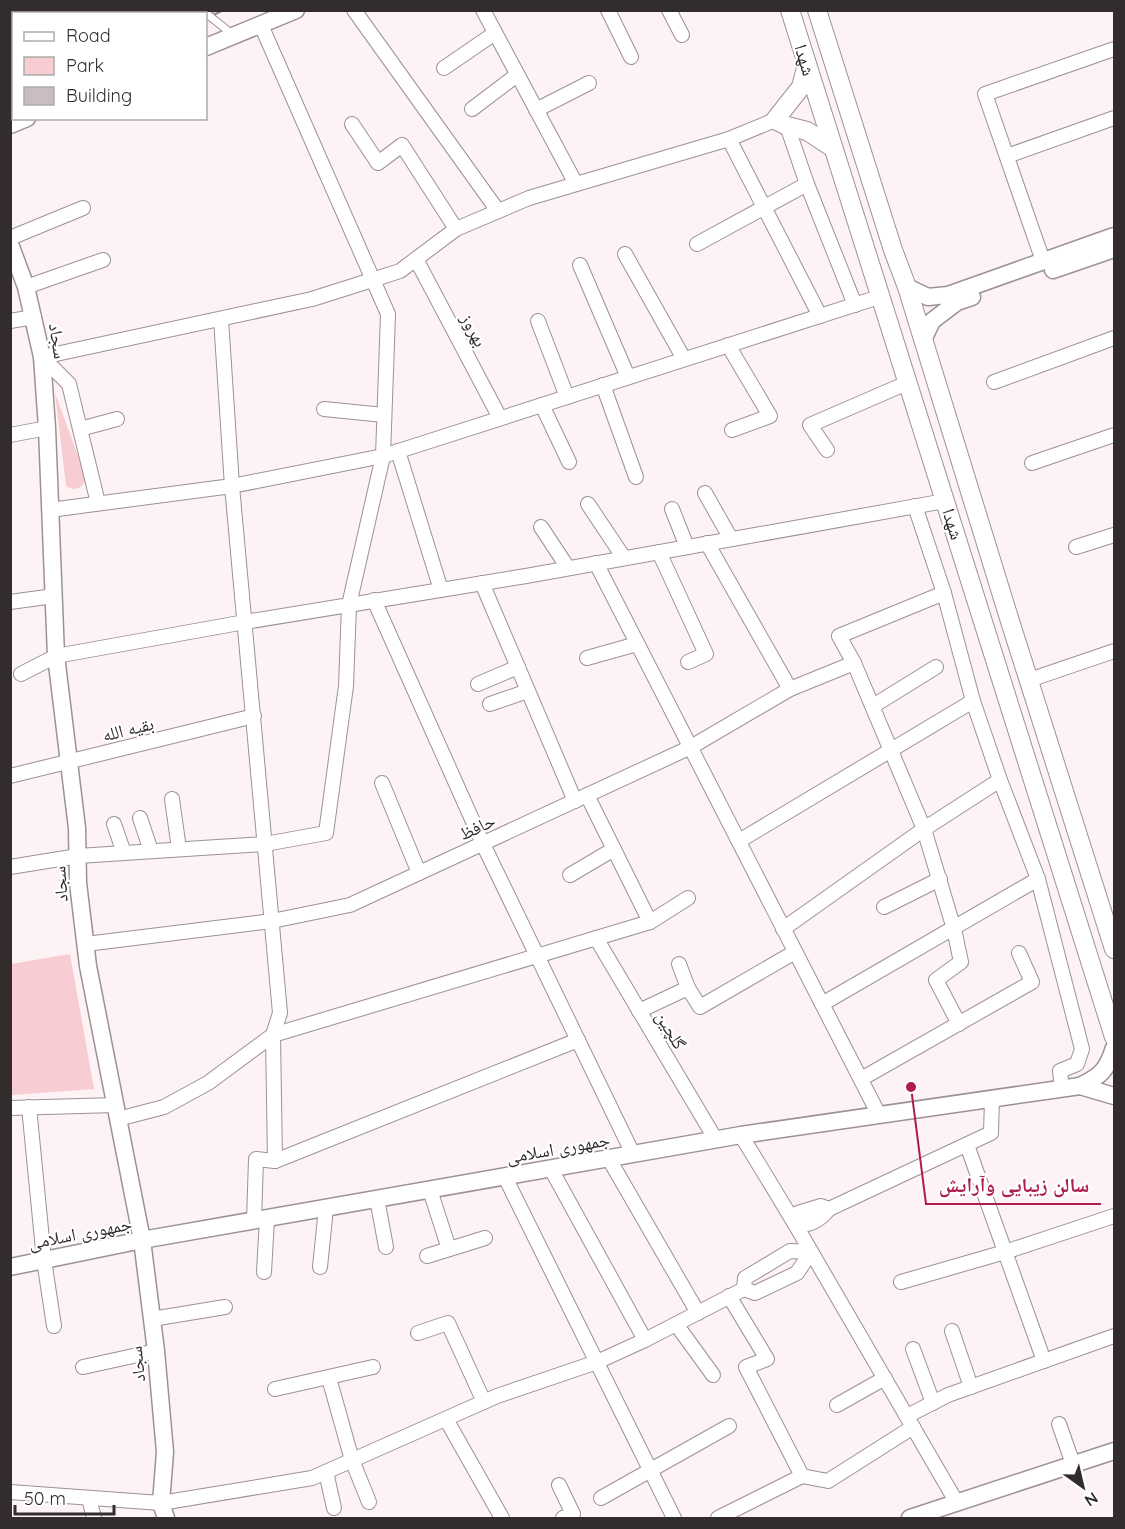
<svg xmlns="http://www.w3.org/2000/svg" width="1125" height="1529" font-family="Quicksand,'Noto Naskh Arabic',sans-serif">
<rect width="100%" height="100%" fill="#fdf2f4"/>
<g fill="#f8ccd3">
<path d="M55,393L86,478C83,488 75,492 66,486Z"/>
<path d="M70,954L94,1089L11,1095V964Z"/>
</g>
<path fill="#cabdbf" stroke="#877b7d" stroke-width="1.5" d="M65,10H224L206,19V14H65Z"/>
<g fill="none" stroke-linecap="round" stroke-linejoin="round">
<g stroke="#9d9193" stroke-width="9">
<g id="service">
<path d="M80,10V14"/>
<path d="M202,10L232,34"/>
<path d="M129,14L136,10"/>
<path d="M163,14L170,10"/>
</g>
</g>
<g stroke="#9d9193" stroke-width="16">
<g id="minor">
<path d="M354,10L498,211"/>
<path d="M483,10L576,184"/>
<path d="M608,10L631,57"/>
<path d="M669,10L682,35"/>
<path d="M444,68L495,33"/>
<path d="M472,109L517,75"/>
<path d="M536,110L589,83"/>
<path d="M352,124L378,163L402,145L456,229"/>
<path d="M787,126L807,184L855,305"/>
<path d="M729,139L820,316"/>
<path d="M1007,156L1114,118"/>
<path d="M10,238L83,208"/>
<path d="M697,244L807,184"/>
<path d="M625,254L684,359"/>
<path d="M416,259L500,418"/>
<path d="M1043,261L985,94L1114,49"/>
<path d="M580,265L628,377"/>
<path d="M26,287L103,260"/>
<path d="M10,321L34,317"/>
<path d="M538,321L567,397"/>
<path d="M728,345L770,416L732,430"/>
<path d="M42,357L312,299L372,280L400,271L456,229L529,198L729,139L775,120"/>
<path d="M42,357L69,384L98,503"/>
<path d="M994,382L1114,338"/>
<path d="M603,385L636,477"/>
<path d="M542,405L569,462"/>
<path d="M324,409L384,415"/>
<path d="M80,429L117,419"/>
<path d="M10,435L47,428"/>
<path d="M827,450L810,425L907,383"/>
<path d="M398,451L441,590"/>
<path d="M1032,463L1114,435"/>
<path d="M705,493L731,539"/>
<path d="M588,504L624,558"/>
<path d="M915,506L944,593L973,701L1000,780L1038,879L1082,1049L1077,1064L1060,1071L1062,1089"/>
<path d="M672,509L687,547"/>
<path d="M50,510L232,486L221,319"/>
<path d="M541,527L568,568"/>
<path d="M707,543L790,689"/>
<path d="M1076,547L1114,535"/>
<path d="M659,552L706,654L688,662"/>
<path d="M596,563L879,1115"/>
<path d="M482,583L575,801"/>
<path d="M944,593L839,636L854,663L924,829L954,929L961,962L936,980L959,1024"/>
<path d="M374,600L483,844L633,1154"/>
<path d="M10,602L54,596"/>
<path d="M587,658L637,644"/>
<path d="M21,674L56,656L245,622L526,576L945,501"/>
<path d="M1029,680L1114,651"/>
<path d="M478,684L518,667"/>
<path d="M490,704L528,691"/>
<path d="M873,706L936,667"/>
<path d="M10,776L254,716"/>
<path d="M382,783L419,873"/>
<path d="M587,795L650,922"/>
<path d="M172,799L179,849"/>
<path d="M140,818L151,851"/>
<path d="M114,824L124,853"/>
<path d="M739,841L973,701"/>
<path d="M10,867L78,856L265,844L326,833L346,686L349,605L383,456L388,314L261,25"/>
<path d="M570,875L614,849"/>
<path d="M884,907L940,879"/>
<path d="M783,929L924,829L1000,780"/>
<path d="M596,938L716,1140"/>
<path d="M86,944L272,921L350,905L691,747L790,689L854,663"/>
<path d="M679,964L688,988"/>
<path d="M822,1004L1038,879"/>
<path d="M639,1011L688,988L700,1007L795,952"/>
<path d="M578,1040L275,1161L273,1035L650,922L688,898"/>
<path d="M861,1079L1032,982L1019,953"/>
<path d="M29,1107L44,1260L54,1326"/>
<path d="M10,1108L116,1105"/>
<path d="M118,1119L164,1107L208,1083L273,1035L280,1013L232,486L383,456L879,297"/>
<path d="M741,1135L795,1224L957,1503"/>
<path d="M967,1145L1044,1361"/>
<path d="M609,1159L698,1313"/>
<path d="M551,1169L645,1340"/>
<path d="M505,1177L674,1518"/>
<path d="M430,1190L449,1249"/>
<path d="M377,1199L386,1247"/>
<path d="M821,1206L829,1209C820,1220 810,1227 795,1224L798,1213Z"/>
<path d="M829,1209L991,1133L992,1099"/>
<path d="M254,1221L256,1159L275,1161"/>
<path d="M790,1251L811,1252L797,1273L755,1293L744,1289L745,1278Z"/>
<path d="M427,1256L485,1238"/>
<path d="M320,1267L326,1208"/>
<path d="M264,1272L267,1219"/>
<path d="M901,1282L1005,1252L1114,1216"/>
<path d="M729,1296L767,1359L746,1367L802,1476"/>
<path d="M152,1319L225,1307"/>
<path d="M676,1324L713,1375"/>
<path d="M952,1331L971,1387"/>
<path d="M418,1333L448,1323L484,1402"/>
<path d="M913,1349L933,1403"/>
<path d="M83,1367L156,1351"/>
<path d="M329,1378L352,1460L369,1502"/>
<path d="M275,1389L373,1367"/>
<path d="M837,1405L885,1378"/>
<path d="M907,1416L948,1395L1114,1336"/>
<path d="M446,1419L502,1518"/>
<path d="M1059,1424L1073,1464"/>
<path d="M326,1472L334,1508"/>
<path d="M559,1485L573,1514L563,1518"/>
<path d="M10,1492L161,1503L312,1478L497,1396L597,1362L645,1340L744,1289"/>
<path d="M89,1498L94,1518"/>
<path d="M601,1498L729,1426"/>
<path d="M718,1518L802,1476L828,1481L913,1427"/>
</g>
</g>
<g stroke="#9d9193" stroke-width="19">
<g id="tertiary">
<path d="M206,47L296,10"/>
<path d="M10,125L27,118"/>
<path d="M10,244L26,287L42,357L47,428L56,656L77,828L78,883L88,966L142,1240L156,1351L165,1452L161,1503L166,1518"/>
<path d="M1053,270L1114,249"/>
<path d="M907,287L928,297L948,295L1114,236"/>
<path d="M923,340L932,321L957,302L972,297"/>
<path d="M1080,1086C1101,1076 1107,1070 1114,1048"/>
<path d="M10,1267L142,1240L741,1135L1080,1086L1114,1096"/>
<path d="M910,1518L1114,1451"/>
</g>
</g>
<g stroke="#9d9193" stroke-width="20">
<g id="secondary">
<path d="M790,10L1114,1037"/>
<path d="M817,10L893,250L907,287L1009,618L1114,949"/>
<path d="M807,64L801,87L775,120L787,126L807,131L833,148"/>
</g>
</g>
<use href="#service" stroke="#fff" stroke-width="7"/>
<use href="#minor" stroke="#fff" stroke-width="14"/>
<use href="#tertiary" stroke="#fff" stroke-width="16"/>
<use href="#secondary" stroke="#fff" stroke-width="18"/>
</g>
<g text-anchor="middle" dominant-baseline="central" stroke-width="4.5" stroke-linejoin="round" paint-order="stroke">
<g font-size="18" fill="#322c2d" stroke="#fff">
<text transform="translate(805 60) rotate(73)">شهدا</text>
<text transform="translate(474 330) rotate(62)">بهروز</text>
<text transform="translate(58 341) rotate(81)">سجاد</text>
<text transform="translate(953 524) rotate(72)">شهدا</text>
<text transform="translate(128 729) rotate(-14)">بقیه الله</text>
<text transform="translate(477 827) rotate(-25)">حافظ</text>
<text transform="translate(60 884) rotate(-94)">سجاد</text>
<text transform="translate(671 1030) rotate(59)">گلچین</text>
<text transform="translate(558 1148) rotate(-10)">جمهوری اسلامی</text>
<text transform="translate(80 1233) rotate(-11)">جمهوری اسلامی</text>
<text transform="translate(137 1364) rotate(-96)">سجاد</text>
</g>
</g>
<path fill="none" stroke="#ae1d50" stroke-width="2" d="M911 1087L926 1204H1101"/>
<circle fill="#ae1d50" stroke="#fff" stroke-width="2" cx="911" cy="1087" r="6"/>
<g font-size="20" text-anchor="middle" font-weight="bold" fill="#ae1d50" stroke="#fff" stroke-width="4.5" stroke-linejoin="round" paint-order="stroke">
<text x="1014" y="1192">سالن زیبایی وآرایش</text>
</g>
<rect width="1125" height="1529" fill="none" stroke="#322c2d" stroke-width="24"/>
<rect x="12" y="12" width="195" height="108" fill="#ffffff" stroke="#adabab" stroke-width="1.5"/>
<rect x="24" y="32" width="30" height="9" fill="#ffffff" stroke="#adabab" stroke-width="1.5"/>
<text x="66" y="42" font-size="18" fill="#322c2d">Road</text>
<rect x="24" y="57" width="30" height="18" fill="#f8ccd3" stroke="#adabab" stroke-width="1.5"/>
<text x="66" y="72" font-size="18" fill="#322c2d">Park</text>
<rect x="24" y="87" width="30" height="18" fill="#cabdbf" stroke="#adabab" stroke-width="1.5"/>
<text x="66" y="102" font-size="18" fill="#322c2d">Building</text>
<g transform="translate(1083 1487) rotate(146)" stroke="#ffffff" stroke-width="4.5" paint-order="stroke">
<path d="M0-4.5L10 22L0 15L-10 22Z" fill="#322c2d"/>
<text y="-9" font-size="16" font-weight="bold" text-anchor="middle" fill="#322c2d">N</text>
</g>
<path d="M15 1505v9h99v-9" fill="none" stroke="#322c2d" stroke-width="3"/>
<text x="24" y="1505" font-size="18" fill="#322c2d" stroke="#ffffff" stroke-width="4.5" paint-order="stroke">50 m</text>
</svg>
